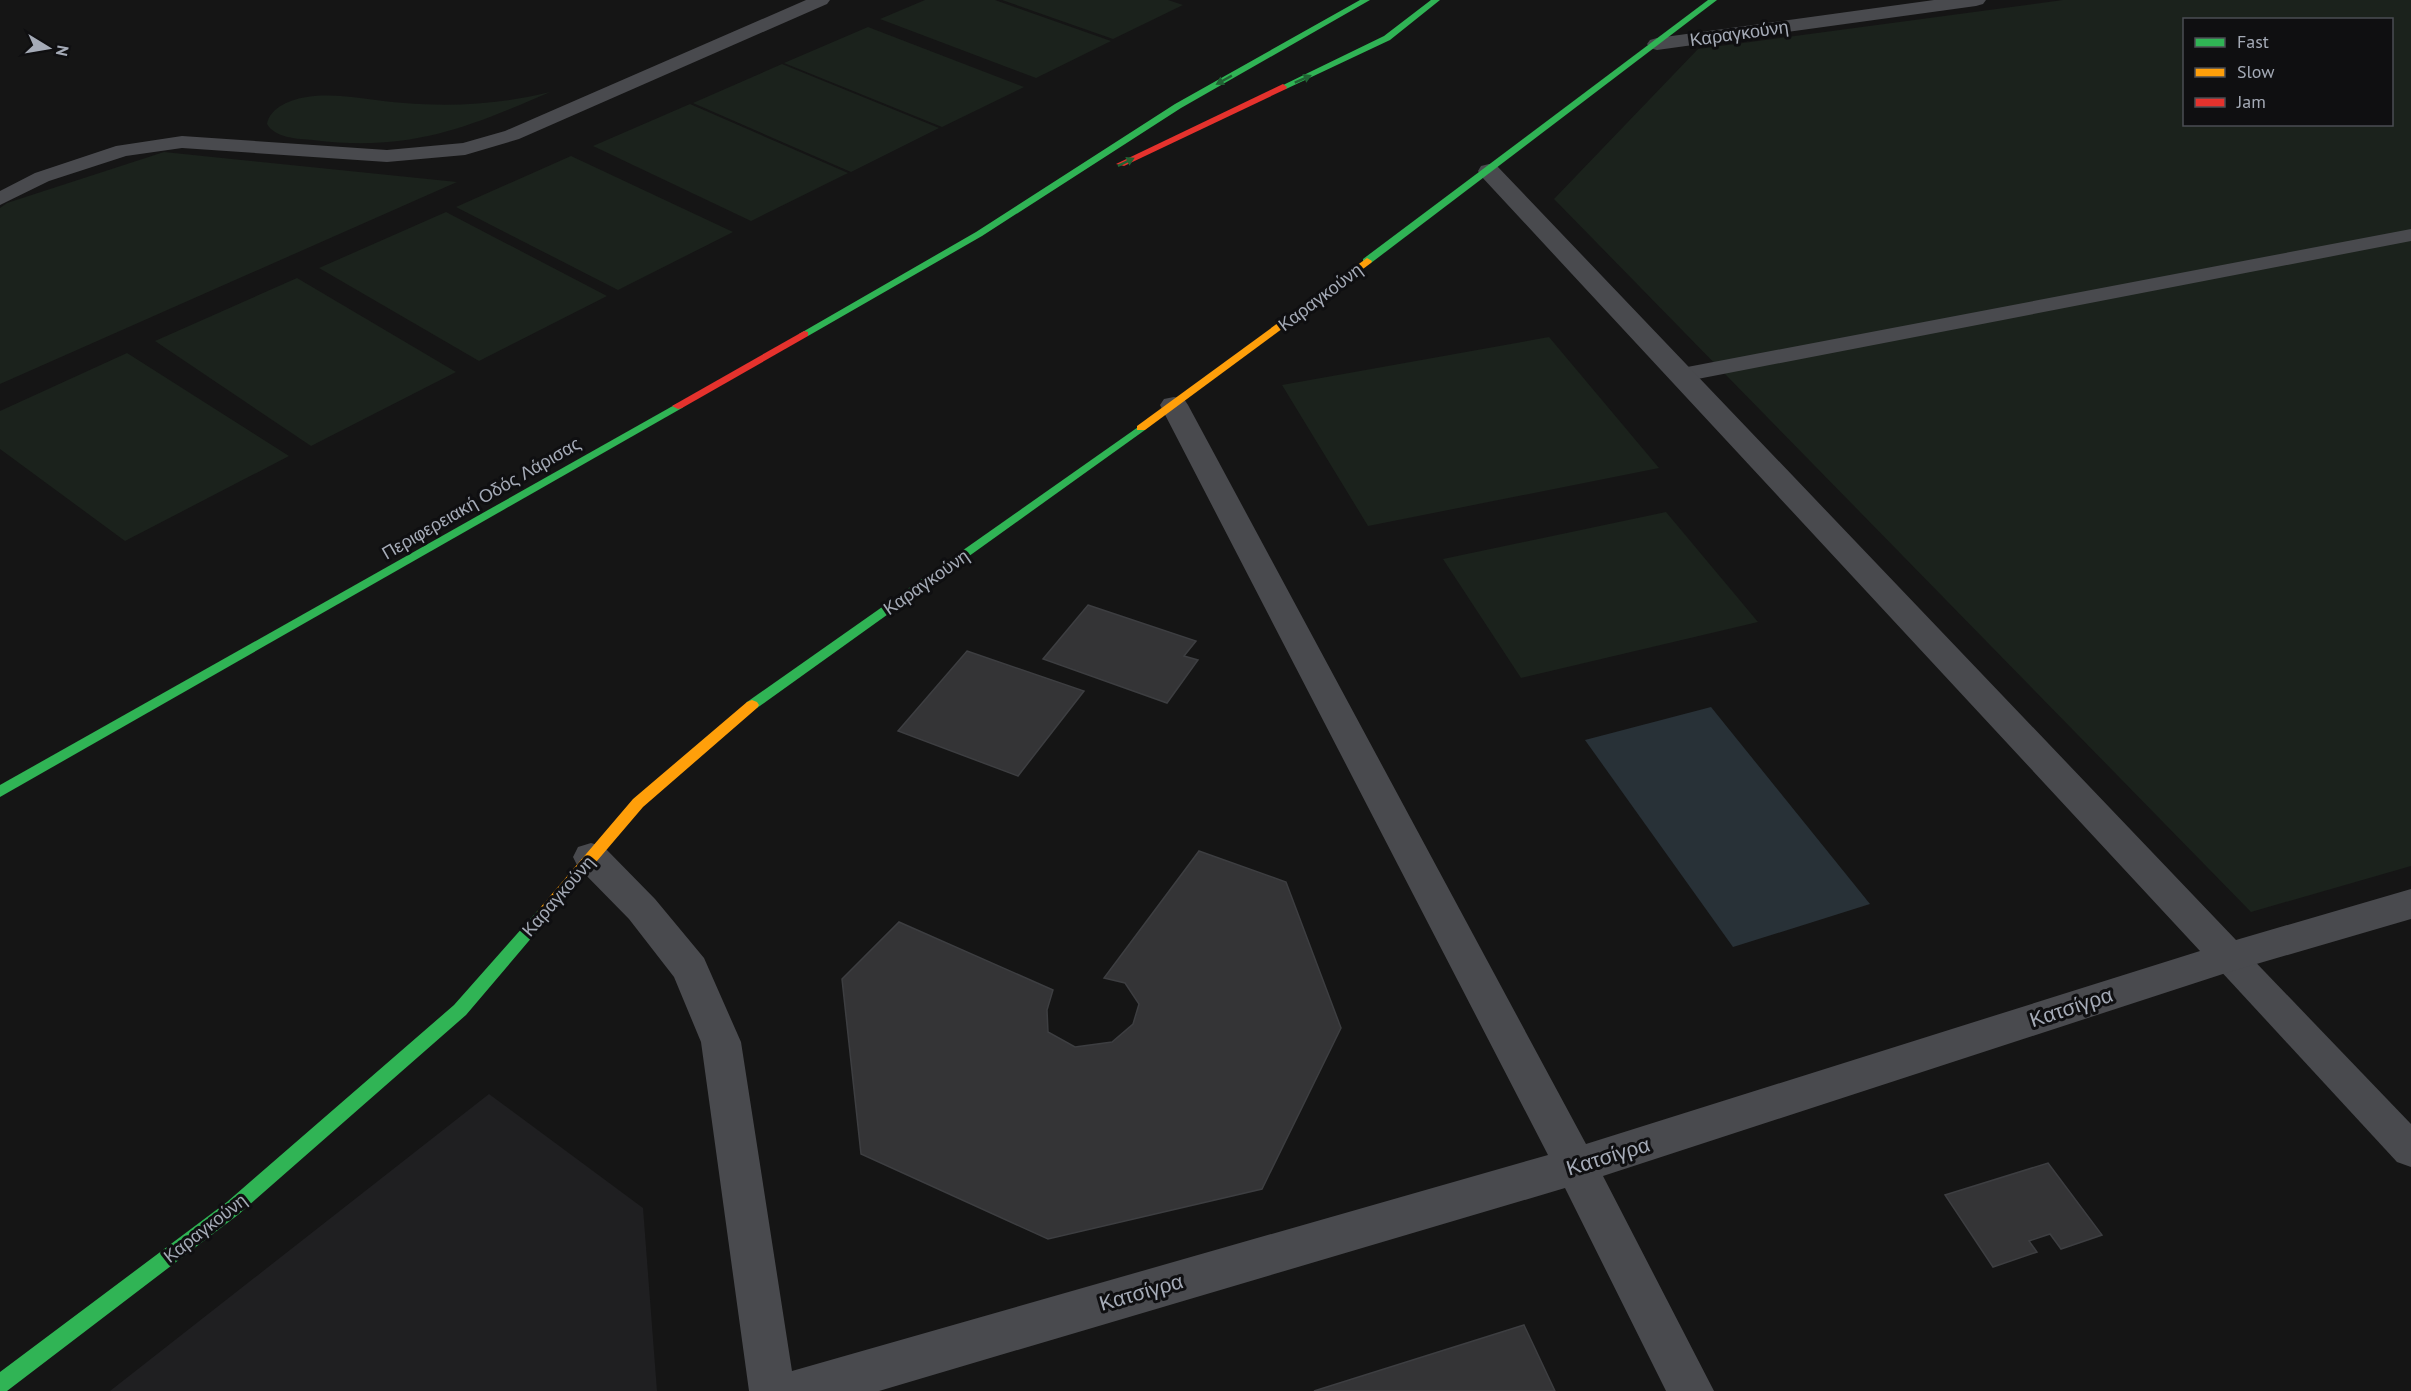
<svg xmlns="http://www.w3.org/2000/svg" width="2411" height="1391" font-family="'PT Sans',sans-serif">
<rect width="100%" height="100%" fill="#151515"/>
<path fill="#1f1f21" d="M489,1094L643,1208L657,1391H110Z"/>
<g fill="#1b221c" fill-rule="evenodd">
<path d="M925,0H995L1111,41L1036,78L880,19Z"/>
<path d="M1002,0H1168L1183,5L1113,39Z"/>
<path d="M2063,0H2411V866L2251,912L1554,199L1698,49ZM2184,20H2392V124H2184Z"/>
<path d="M868,27L1024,87L942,127L784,63Z"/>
<path d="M782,64L939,128L851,172L693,103Z"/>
<path d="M550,92C465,129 408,152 313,140C298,139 275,138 267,124C270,107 292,99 307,97C338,92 373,101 404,103C454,107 501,104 550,92Z"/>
<path d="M690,104L848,173L751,221L593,146Z"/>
<path d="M164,152L457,182L0,384V208L7,203Z"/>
<path d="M571,156L733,232L618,290L456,207Z"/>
<path d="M446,212L607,296L479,361L319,268Z"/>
<path d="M297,278L456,372L311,446L155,341Z"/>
<path d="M1549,337L1659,468L1368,526L1282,385Z"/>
<path d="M127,353L289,456L125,541L0,449V411Z"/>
<path d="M1666,512L1758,622L1521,678L1443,559Z"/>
</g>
<path fill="#283137" d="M1711,707L1870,904L1733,947L1585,740Z"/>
<g fill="#343436" stroke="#3d3e41" stroke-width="1.5">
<path d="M1088,605L1196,641L1184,656L1198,660L1167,703L1043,659Z"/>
<path d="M967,651L1084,691L1018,776L898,731Z"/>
<path d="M1199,851L1286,882L1341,1028L1262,1189L1048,1239L861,1154L842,979L899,922L1053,990L1047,1010L1048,1032L1075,1047L1112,1042L1133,1024L1139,1004L1125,983L1104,978Z"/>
<path d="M2048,1163L2102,1235L2061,1249L2050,1234L2029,1241L2037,1252L1993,1267L1945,1195Z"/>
<path d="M1524,1325L1555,1391H1314Z"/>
</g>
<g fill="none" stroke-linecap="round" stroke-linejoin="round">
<g fill="#494a4e" fill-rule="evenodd">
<path d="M806,0H830L827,4L519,139L465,155L387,162L182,148L126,156L49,181L0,205V191L35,173L116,146L182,136L387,150L463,143L505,131Z"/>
<path d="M2411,229V241L1682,382L1673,380L1670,375L1673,370L1682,368Z"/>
<path d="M2229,943L2241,947L2411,1124V1167L2397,1162L2217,967L2212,957L2217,947Z"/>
</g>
<g fill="#494a4e" fill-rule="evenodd">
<path d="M1934,0H1986L1983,4L1976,6L1657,50L1650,48L1647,44L1650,40L1657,38Z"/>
<path d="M1489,164L1497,166L2236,940L2411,889V919L2229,972L1603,1176L1714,1391H1666L1565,1188L879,1391H749L701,1042L674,977L629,919L578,867L573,857L578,847L591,843L604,847L655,899L704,958L741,1042L792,1371L1548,1155L1160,405L1164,399L1174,397L1184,399L1188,405L1586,1144L2200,951L1481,176L1478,171L1481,166Z"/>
</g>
<g fill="#30b455" fill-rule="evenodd">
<path d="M1360,0H1370L1181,108L982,236L808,336H800L799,334L976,232L1175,104Z"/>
<path d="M1431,0H1440L1390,40L1286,89L1279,87L1384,36Z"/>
<path d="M1708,0H1717L1371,263H1363V259Z"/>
<path d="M678,403L684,406L682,408L0,797V785Z"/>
<path d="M1141,425L1145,426V430L757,708H747L745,705L747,702Z"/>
<path d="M545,906L550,908L553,912L550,916L466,1015L239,1214L7,1391H0V1372L227,1202L454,1005L540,908Z"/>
</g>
<g fill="#ff9f0a" fill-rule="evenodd">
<path d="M1367,258L1372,261L1371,263L1145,430H1137V426Z"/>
<path d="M752,700L757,702L759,705L757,708L643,807L550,916L545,918L540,916L537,912L540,908L633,799L747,702Z"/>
</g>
<g fill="#e5322d" fill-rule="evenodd">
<path d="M1283,84L1287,87L1286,89L1124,166L1116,164Z"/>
<path d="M804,331L808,332V336L682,408L678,409L672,406Z"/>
</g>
</g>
<defs><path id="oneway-solid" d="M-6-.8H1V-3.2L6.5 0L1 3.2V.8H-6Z" transform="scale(1.5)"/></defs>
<g fill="#206233">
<use href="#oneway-solid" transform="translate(1303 79) rotate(-24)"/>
<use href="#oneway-solid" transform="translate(1224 80) rotate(151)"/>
<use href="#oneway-solid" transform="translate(1126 162) rotate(-26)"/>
</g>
<g text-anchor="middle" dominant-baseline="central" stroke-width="6" stroke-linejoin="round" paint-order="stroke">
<g font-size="18" fill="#a5abb7" stroke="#0f0f11">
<text transform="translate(1739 33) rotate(-8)">Καραγκούνη</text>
<text transform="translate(1320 297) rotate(-37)">Καραγκούνη</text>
<text transform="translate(481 498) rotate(-30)">Περιφερειακή Οδός Λάρισας</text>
<text transform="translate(926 582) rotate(-35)">Καραγκούνη</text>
<text transform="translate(558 896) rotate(-49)">Καραγκούνη</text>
<text transform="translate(205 1228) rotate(-38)">Καραγκούνη</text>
</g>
<g font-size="21" fill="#a5abb7" stroke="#0f0f11">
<text transform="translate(2071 1007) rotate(-18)">Κατσίγρα</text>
<text transform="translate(1608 1156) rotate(-17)">Κατσίγρα</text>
<text transform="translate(1141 1292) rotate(-16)">Κατσίγρα</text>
</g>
</g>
<rect x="2183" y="18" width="210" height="108" fill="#0f0f11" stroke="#4b4d53" stroke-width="1.5"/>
<rect x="2195" y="38" width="30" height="9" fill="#30b455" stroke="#4b4d53" stroke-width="1.5"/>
<text x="2237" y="48" font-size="18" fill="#a5abb7">Fast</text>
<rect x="2195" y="68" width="30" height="9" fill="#ff9f0a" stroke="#4b4d53" stroke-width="1.5"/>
<text x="2237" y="78" font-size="18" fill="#a5abb7">Slow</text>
<rect x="2195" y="98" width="30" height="9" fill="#e5322d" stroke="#4b4d53" stroke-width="1.5"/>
<text x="2237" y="108" font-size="18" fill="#a5abb7">Jam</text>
<g transform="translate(48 48) rotate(101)" stroke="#0f0f11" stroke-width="4.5" paint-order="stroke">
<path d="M0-4.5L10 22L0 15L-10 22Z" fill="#a5abb7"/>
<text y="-9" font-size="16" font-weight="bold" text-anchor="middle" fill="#a5abb7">N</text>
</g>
</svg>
